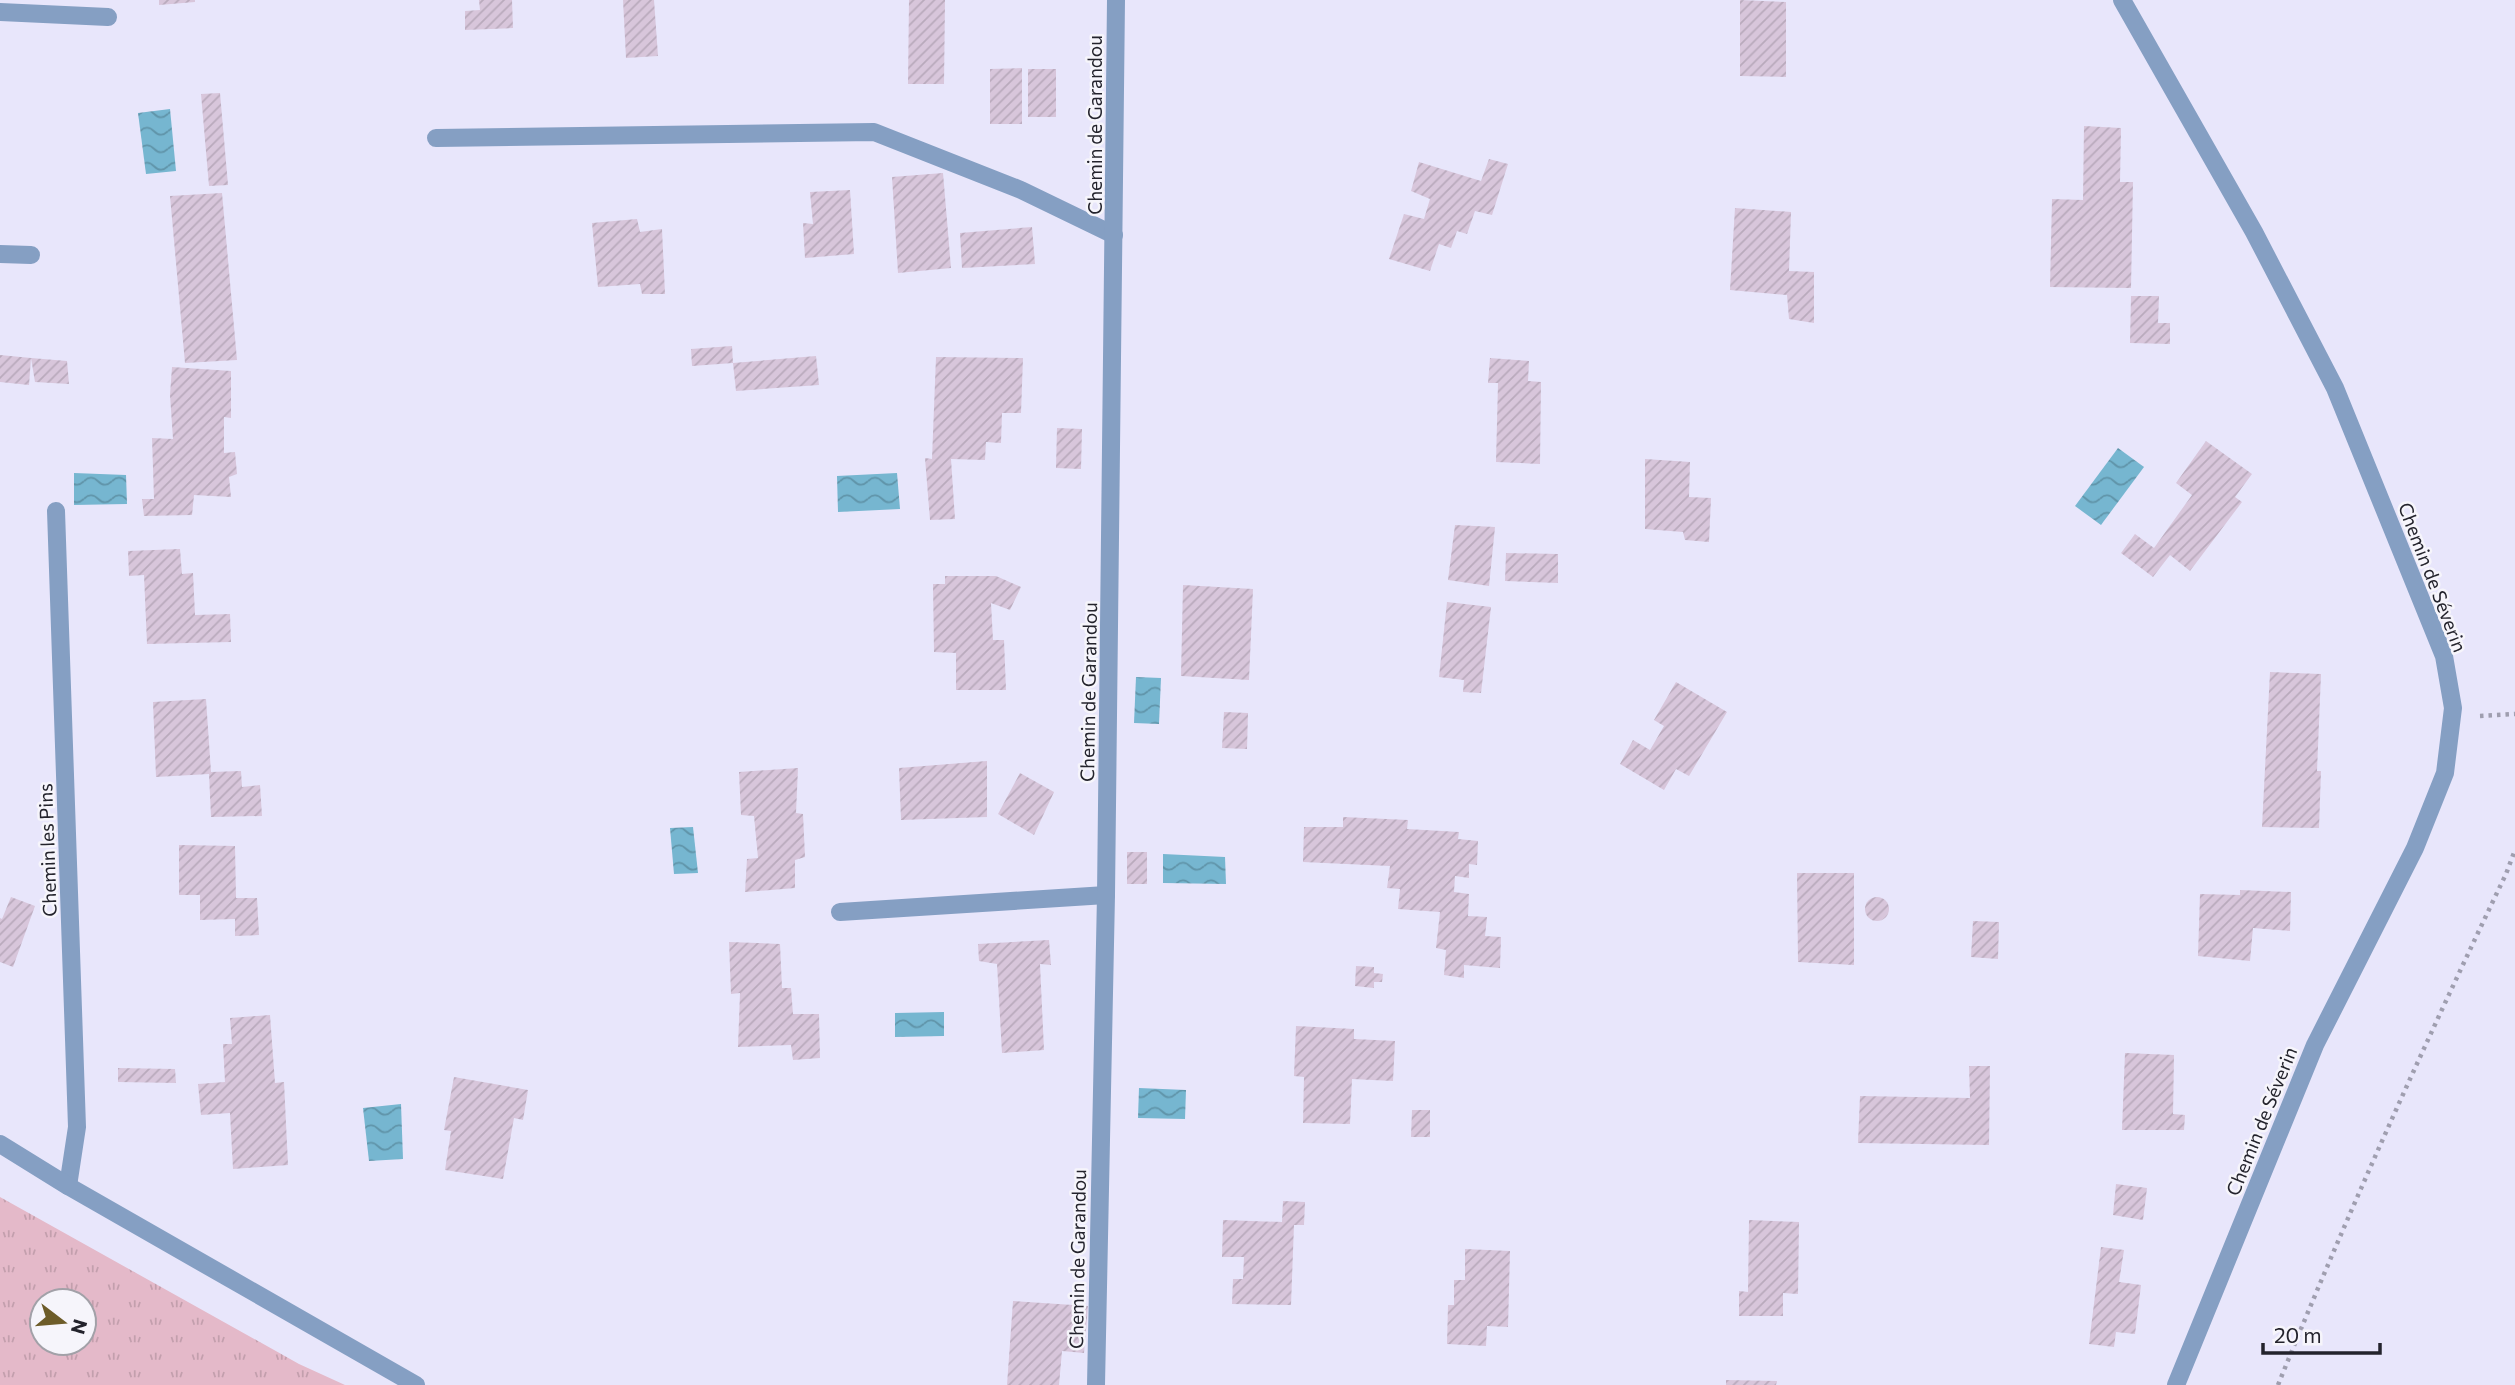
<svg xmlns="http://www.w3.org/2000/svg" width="2515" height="1385" font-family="Commissioner,sans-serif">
<defs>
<pattern id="grass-tufts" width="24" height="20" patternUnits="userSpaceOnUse" patternTransform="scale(1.75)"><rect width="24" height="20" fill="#e4b9c9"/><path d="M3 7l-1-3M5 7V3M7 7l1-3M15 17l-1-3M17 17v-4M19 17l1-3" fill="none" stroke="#c39fad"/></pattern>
<pattern id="water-waves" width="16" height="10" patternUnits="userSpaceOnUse" patternTransform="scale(1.75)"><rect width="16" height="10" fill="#76b6d0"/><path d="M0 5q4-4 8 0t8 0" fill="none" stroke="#6094a9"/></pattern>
<pattern id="building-hatch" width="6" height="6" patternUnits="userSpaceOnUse" patternTransform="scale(1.75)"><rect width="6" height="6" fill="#d8c6db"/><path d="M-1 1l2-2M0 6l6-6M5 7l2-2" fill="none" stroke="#b9aabc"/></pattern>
</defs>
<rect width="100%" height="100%" fill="#e8e6fb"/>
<path fill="url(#grass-tufts)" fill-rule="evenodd" d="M0,1197L299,1364L345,1385H0ZM42,1301H84V1343H42Z"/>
<g fill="url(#water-waves)">
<path d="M170,109L176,171L146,174L138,113Z"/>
<path d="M2118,448L2144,467L2101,525L2075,506Z"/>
<path d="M74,473L126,475L127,504L74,505Z"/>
<path d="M897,473L900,509L838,512L837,476Z"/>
<path d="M1136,677L1161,678L1159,724L1134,723Z"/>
<path d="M693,827L698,873L674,874L670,828Z"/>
<path d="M1163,854L1225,857L1226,884L1163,883Z"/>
<path d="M944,1012V1036L895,1037V1013Z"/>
<path d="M1139,1088L1186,1090L1185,1119L1138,1118Z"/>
<path d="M401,1104L403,1159L369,1161L363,1108Z"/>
</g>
<g fill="url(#building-hatch)">
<path d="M159,0H195V2L159,5Z"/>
<path d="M479,0H512L513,28L465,30V11L480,10Z"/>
<path d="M623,0H654L658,56L626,58Z"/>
<path d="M909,0H945L944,84H908Z"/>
<path d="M1740,0L1786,2V77L1740,76Z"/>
<path d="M1022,68V124H990V69Z"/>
<rect x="1028" y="69" width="28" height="48"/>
<path d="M220,93L228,185L209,186L201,94Z"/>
<path d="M2084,126L2121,128L2120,182H2133L2131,288L2050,287L2052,199L2083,200Z"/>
<path d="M1489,159L1508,164L1492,215L1475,211L1467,234L1457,231L1451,248L1439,244L1430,271L1389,259L1404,214L1424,219L1430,199L1411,191L1419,162L1481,181Z"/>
<path d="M943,173L951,268L898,273L892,177Z"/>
<path d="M850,190L854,254L805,258L803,223L813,224L810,192Z"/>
<path d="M222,193L237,360L185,363L170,196Z"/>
<path d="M1735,208L1791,212L1789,271L1814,272V323L1789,319L1787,295L1730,290Z"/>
<path d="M637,219L640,232L662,229L665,294H642L640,284L598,287L592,223Z"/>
<path d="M1032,227L1035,264L962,268L960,233Z"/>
<path d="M2131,296H2159L2158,323H2170V344L2130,343Z"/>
<path d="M732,346L733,363L692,366L691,349Z"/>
<path d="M0,355L31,358L29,385L0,382Z"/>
<path d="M816,356L819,385L736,391L733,363Z"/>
<path d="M936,357L1023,358L1021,413H1002L1001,443L986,442L985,460L951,459L955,519L930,520L925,458L932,459Z"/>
<path d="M31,358L67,361L69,384L35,382Z"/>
<path d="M1490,358L1529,361L1528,381L1541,382L1540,464L1496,462L1498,383H1488Z"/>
<path d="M172,367L231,371V418L224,417V453L235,452L237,474L229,477L231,497L194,495L192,515L144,516L142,499H154L152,438L173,439L170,395Z"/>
<path d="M1057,428L1082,429L1081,469L1056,468Z"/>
<path d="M2206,441L2252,474L2235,497L2242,502L2190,571L2170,555L2153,577L2121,553L2135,534L2154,548L2192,495L2176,483Z"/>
<path d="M1645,459L1690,462L1689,497L1711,498L1709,542L1685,540L1683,532L1645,529Z"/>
<path d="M1455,525L1495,527L1489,586L1448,580Z"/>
<path d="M180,549L182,574L193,573L195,615L230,614L231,642L147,644L144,575L129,576L128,551Z"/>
<path d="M1506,553L1558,554V583L1505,581Z"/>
<path d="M945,576H996L1021,587L1010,610L991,603L993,640H1004L1006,690H956V653L934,652L933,584H945Z"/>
<path d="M1183,585L1253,589L1249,680L1181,676Z"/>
<path d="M1447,602L1491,607L1481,693L1463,692L1464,680L1439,677Z"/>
<path d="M2270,672L2321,674L2317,771H2321L2319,828L2262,827Z"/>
<path d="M1676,682L1727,712L1689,776L1676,769L1664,790L1620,764L1633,740L1650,750L1664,726L1654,720Z"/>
<path d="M206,699L211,772L241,771L242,787L260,785L262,816L211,817L209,774L156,777L153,702Z"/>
<path d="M1224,712L1248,713L1247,749L1222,748Z"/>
<path d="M987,761V817L901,820L899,768Z"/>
<path d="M798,768L796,813L803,814L805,857L795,860V888L745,892L747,859L758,858L754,816L741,815L739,772Z"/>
<path d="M1020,773L1054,792L1034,835L998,814Z"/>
<path d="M1343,817L1408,820L1407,829L1459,832L1458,839L1478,841L1477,865L1469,864V878L1455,876L1454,892L1469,894L1468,916L1487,917L1485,936L1501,937L1500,968L1464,965V978L1444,975L1446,950L1436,948L1440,912L1398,909L1400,889L1387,888L1390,866L1303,862L1304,827H1343Z"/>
<path d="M179,845L235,846L236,898H257L259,935L235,936V919L200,920V895H179Z"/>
<rect x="1127" y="852" width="20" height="32"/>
<path d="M1797,873H1854V965L1798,962Z"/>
<path d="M2240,890L2291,892L2290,931L2253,928L2250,961L2198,956L2200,894L2240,895Z"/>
<path d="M11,897L35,906L13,967L0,962V918L2,919Z"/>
<circle cx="1877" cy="909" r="12"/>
<path d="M1973,921L1999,922L1998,959L1971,957Z"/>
<path d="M1049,940L1051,965L1040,964L1044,1050L1002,1053L997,964L979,961L978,944Z"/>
<path d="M729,942L780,944L782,988H791L793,1014H819L820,1058L793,1060L791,1045L738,1047L740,993L731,994Z"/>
<path d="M1356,966L1374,967V973L1383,974L1382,982H1374V988L1355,986Z"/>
<path d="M270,1015L275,1083L284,1082L288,1165L233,1169L230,1113L201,1115L198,1084L225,1082L223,1044H232L230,1018Z"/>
<path d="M1296,1026L1354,1029V1039L1395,1041L1393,1081L1352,1079L1350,1124L1303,1123L1304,1077L1294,1076Z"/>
<path d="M2125,1053L2174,1055L2173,1114L2185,1115L2184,1130H2122Z"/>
<path d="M1969,1066H1990L1989,1145L1858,1143L1860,1096L1970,1098Z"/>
<path d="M118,1068L175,1069L176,1083L118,1082Z"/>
<path d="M454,1077L528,1090L523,1120L514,1118L503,1179L445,1170L451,1131L444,1130Z"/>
<path d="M1412,1110H1430V1137H1411Z"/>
<path d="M2116,1184L2147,1188L2143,1220L2113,1215Z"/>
<path d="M1283,1201L1305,1202L1304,1225H1294L1291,1305L1232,1304L1233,1279H1243L1244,1257H1222L1223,1220L1282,1222Z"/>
<path d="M1749,1220L1799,1222L1798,1294L1783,1293V1316H1739V1291L1748,1292Z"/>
<path d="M2101,1247L2124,1250L2119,1282L2141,1285L2135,1334L2116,1332L2114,1347L2089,1344Z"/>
<path d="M1465,1249L1510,1251L1508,1327L1487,1326L1486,1346L1447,1344L1448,1305H1454V1280H1465Z"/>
<path d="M1013,1301L1088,1306L1084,1353L1062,1351L1059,1385H1007Z"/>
<path d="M1726,1380L1777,1381L1776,1385H1726Z"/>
</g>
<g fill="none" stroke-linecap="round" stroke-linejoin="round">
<g stroke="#9f9eaf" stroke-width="4.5" stroke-dasharray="3.5 5" stroke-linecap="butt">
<path d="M2480,716L2515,714"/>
<path d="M2278,1385C2348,1212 2425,1043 2506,874L2515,850"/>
</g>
<g stroke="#859fc3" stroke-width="18">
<path d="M2122,0L2254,232L2335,388L2444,656L2453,708L2445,773L2415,848L2315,1045L2176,1385"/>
<path d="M0,12L108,17"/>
<path d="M436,138L874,132L1021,190L1114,235"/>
<path d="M0,254L31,255"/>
<path d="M56,511L77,1127L68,1186"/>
<path d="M840,912L1106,895"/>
<path d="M0,1144L68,1186L416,1385"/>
<path d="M1096,1385L1106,895L1116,0"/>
</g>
</g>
<g text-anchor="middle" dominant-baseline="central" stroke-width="5" stroke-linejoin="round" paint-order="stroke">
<g font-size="19" fill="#23232c" stroke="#f6f5fb">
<text transform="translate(1094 125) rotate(-90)">Chemin de Garandou</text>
<text transform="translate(2433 577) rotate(69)">Chemin de Séverin</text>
<text transform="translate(1088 692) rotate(-89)">Chemin de Garandou</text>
<text transform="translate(47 850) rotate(-92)">Chemin les Pins</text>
<text transform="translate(2261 1121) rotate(-68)">Chemin de Séverin</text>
<text transform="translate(1077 1259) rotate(-89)">Chemin de Garandou</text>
</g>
</g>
<g transform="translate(63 1322) rotate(106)"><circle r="33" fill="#f6f5fb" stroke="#a2a1a8" stroke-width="2"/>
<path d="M0-5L12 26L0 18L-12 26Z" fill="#6d5c29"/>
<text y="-10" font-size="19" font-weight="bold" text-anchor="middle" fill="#23232c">N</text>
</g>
<path d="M2263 1343v10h117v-10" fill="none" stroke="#23232c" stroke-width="3.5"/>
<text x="2274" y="1343" font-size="21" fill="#23232c" stroke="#f6f5fb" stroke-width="5" paint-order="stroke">20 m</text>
</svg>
